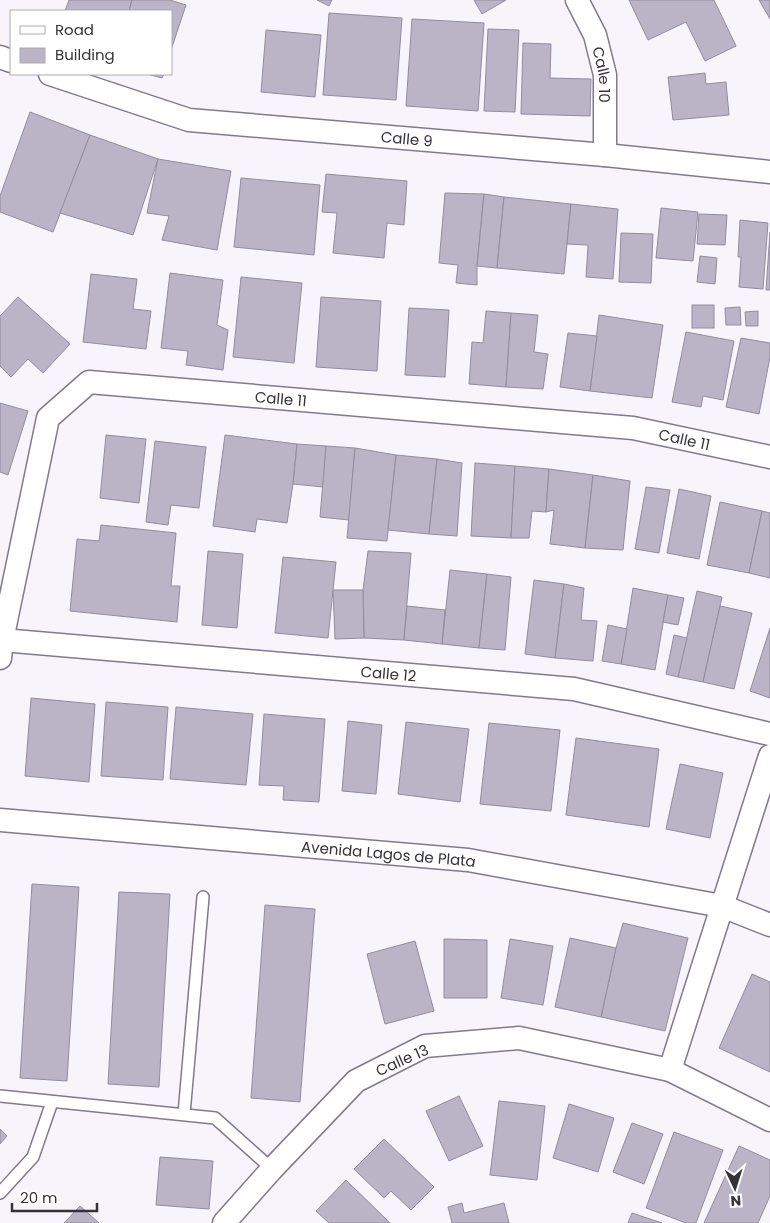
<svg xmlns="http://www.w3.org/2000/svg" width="770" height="1223" font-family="Poppins,sans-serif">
<rect width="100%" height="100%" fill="#f8f4fc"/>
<g fill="#bbb3c6" stroke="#938c9e">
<path d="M69,0H132L129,11H65Z"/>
<path d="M132,0H170L186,5L171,50V11H129Z"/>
<path d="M317,0H332L329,6Z"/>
<path d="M474,0H506L482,14Z"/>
<path d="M629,0H714L736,46L705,61L686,22L648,40Z"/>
<path d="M759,0H770V19Z"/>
<path d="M329,13L402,18L396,100L323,95Z"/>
<path d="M412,19L484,23L478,111L406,106Z"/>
<path d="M488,29L519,30L515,112L484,111Z"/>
<path d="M266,30L321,35L315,97L261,92Z"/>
<path d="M523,43L551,44L550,78L591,79L590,116L521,114Z"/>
<path d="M705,73L706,84L726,82L729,115L673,120L668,77Z"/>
<path d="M147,74H164L162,78Z"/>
<path d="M30,112L90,135L53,232L0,212V196Z"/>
<path d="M90,135L158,159L133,235L60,213Z"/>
<path d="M158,159L231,171L217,250L162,240L169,216L147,213Z"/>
<path d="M326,174L407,181L404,225L387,223L384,258L333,253L337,213L322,212Z"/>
<path d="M241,178L320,185L314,255L234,247Z"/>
<path d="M445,193L484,194L477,266V285L456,283L458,265L439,263Z"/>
<path d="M484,194L504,197L497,268L477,266Z"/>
<path d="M504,197L571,204L564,274L497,268Z"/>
<path d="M571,204L618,209L613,279L586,277L588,245L567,244Z"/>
<path d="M661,208L698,212L693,261L656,258Z"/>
<path d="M699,214L727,215L725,245L697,244Z"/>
<path d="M740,220L768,223L763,289L739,287L741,257H738Z"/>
<path d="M770,232V290H766Z"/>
<path d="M621,233L653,234L651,283L619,282Z"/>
<path d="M700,256L717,258L715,284L697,282Z"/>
<path d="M170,273L223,280L217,325L228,330L223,370L186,365L188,351L161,348Z"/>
<path d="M91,274L137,279L133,309L151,311L146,349L83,342Z"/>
<path d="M241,277L302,283L294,363L233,357Z"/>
<path d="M18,297L70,344L43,373L28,359L11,377L0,366V316Z"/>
<path d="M321,297L381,301L377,371L316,367Z"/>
<rect x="692" y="305" width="22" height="23"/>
<path d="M740,307L741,325H726L725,308Z"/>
<path d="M409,308L449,310L445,377L405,375Z"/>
<path d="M486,311L511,313L506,387L469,384L472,342L483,343Z"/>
<path d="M758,311V326H746L745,312Z"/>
<path d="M511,313L538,315L534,352L548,354L543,389L506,387Z"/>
<path d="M599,315L663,325L652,398L590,391Z"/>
<path d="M686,332L734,341L723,400L703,396L701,407L672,402Z"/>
<path d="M568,333L597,336L590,391L560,387Z"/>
<path d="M741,338L770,343V357L759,414L726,407Z"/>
<path d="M0,403L28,411L8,475L0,472Z"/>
<path d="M106,435L146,439L139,503L100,498Z"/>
<path d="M225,435L297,444L293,484L287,523L257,519L255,532L213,526Z"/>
<path d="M155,441L206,447L199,508L171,505L168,525L146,522Z"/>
<path d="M297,444L326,446L323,487L293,484Z"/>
<path d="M326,446L355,448L349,520L320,517Z"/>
<path d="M355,448L396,455L387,541L347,538Z"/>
<path d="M396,455L437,459L429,534L388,530Z"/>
<path d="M437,459L462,463L457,536L429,534Z"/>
<path d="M475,463L515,466L511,538L471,536Z"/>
<path d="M515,466L549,469L546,512L532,511L529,538H511Z"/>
<path d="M549,469L593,475L585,548L550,544L554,510L546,512Z"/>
<path d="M593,475L630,481L623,550L585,548Z"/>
<path d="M646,487L670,490L659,553L635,549Z"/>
<path d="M679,489L711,496L699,559L667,553Z"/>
<path d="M720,502L762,511L749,573L707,565Z"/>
<path d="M762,511L770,513V578L749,573Z"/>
<path d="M101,525L176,533L171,586H180L177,622L70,611L77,539L99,541Z"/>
<path d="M208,551L243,554L237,628L202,625Z"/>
<path d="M368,551L411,553L404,640L364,638L363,590Z"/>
<path d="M283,557L336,562L328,638L275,633Z"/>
<path d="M450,570L487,574L479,648L442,644Z"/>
<path d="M487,574L511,577L505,650L479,648Z"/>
<path d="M534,580L564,584L555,658L525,654Z"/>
<path d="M564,584L584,588L581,620L597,621L593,661L555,658Z"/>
<path d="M633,588L668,595L655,670L621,664Z"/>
<path d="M333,590H363L364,638L335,639Z"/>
<path d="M697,591L722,597L703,682L678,677Z"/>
<path d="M668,595L684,598L678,625L663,622Z"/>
<path d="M407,606L445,610L442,644L404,640Z"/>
<path d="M720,606L752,613L734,689L703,682Z"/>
<path d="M608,625L627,629L621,664L602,661Z"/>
<path d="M770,628V698L750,691Z"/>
<path d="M674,635L687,638L678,677L666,674Z"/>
<path d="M31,698L95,704L89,782L25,776Z"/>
<path d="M106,702L168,707L163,780L101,776Z"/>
<path d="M176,707L253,714L246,785L170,779Z"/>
<path d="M264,714L325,719L319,802L283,800L284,786L259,785Z"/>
<path d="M348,721L382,725L376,794L342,791Z"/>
<path d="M406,722L469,729L460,802L398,794Z"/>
<path d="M489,723L560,730L551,811L480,804Z"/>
<path d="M576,738L659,749L649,827L566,815Z"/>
<path d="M680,764L723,773L710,838L666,829Z"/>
<path d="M32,884L79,887L67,1081L20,1078Z"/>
<path d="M119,892L170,894L159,1087L108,1084Z"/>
<path d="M265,905L315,909L300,1102L251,1098Z"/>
<path d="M623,923L688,938L665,1031L601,1017L616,948Z"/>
<path d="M570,938L616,948L601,1017L555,1007Z"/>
<path d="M444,939L487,940V998H444Z"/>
<path d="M510,939L553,946L543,1005L501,998Z"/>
<path d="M415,941L434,1011L385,1024L367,954Z"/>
<path d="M752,974L770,982V1072L719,1048Z"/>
<path d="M459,1096L483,1146L449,1161L426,1111Z"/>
<path d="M499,1101L545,1106L537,1180L490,1175Z"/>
<path d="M569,1104L614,1118L598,1172L553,1158Z"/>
<path d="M632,1123L663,1134L644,1184L613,1172Z"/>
<path d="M0,1129L7,1136L0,1144Z"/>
<path d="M674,1132L723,1150L696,1223H686L646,1208Z"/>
<path d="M384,1139L434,1187L411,1210L391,1191L384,1198L354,1169Z"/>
<path d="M739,1146L770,1160V1196L758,1223H704Z"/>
<path d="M160,1157L213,1161L209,1209L156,1205Z"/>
<path d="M346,1180L390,1223H329L316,1211Z"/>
<path d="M462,1203L464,1213L504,1203L509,1223H452L448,1207Z"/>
<path d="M80,1206L99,1223H64Z"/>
<path d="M632,1213L662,1223H628Z"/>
</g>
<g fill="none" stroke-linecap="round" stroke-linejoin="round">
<g stroke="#827a8c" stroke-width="14">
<g id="lane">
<path d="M0,1096L215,1118L272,1169"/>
<path d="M184,1114L203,897"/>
<path d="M0,1193L33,1157L52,1102"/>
</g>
</g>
<g stroke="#827a8c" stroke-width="25">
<g id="street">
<path id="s1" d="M577,0L595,35L605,75V155"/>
<path d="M0,57L11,61"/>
<path id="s2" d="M50,74L189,120L605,155L770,172"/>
<path id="s3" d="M2,640L574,689L770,734"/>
<path id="s4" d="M0,658L2,640L48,418L89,382L633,428L770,457"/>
<path id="s5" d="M0,820L468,860L722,906L770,925"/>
<path d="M670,1070L770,756"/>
<path d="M224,1223L272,1169L356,1081L425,1046L519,1038L670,1070L770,1120"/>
</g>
</g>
<use href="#lane" stroke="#fff" stroke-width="11"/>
<use href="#street" stroke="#fff" stroke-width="22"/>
</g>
<g text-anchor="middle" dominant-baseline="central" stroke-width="4" stroke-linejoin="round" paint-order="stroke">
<g font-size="15" fill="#353139" stroke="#fff">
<text stroke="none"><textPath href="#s1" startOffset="80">Calle 10</textPath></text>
<text stroke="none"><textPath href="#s2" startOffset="365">Calle 9</textPath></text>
<text stroke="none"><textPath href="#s4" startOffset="492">Calle 11</textPath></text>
<text stroke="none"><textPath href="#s4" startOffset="898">Calle 11</textPath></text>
<text stroke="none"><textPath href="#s3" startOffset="388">Calle 12</textPath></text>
<text stroke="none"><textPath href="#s5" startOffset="390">Avenida Lagos de Plata</textPath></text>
<text transform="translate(402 1060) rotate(-24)">Calle 13</text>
</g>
</g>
<rect x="10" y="10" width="162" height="65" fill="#ffffff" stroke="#aeadb0"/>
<rect x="20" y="26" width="25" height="8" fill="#ffffff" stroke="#aeadb0"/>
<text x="55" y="35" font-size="15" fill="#353139">Road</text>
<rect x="20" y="48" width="25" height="15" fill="#bbb3c6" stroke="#aeadb0"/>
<text x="55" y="60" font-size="15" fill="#353139">Building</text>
<g transform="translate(735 1188) rotate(176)" stroke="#ffffff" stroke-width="4" paint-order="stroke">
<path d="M0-4L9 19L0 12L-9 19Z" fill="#353139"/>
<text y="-8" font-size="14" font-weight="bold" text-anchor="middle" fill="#353139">N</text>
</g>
<path d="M12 1203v8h85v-8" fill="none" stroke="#353139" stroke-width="2.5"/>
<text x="20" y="1203" font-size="15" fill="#353139" stroke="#ffffff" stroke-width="4" paint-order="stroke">20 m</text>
</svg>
